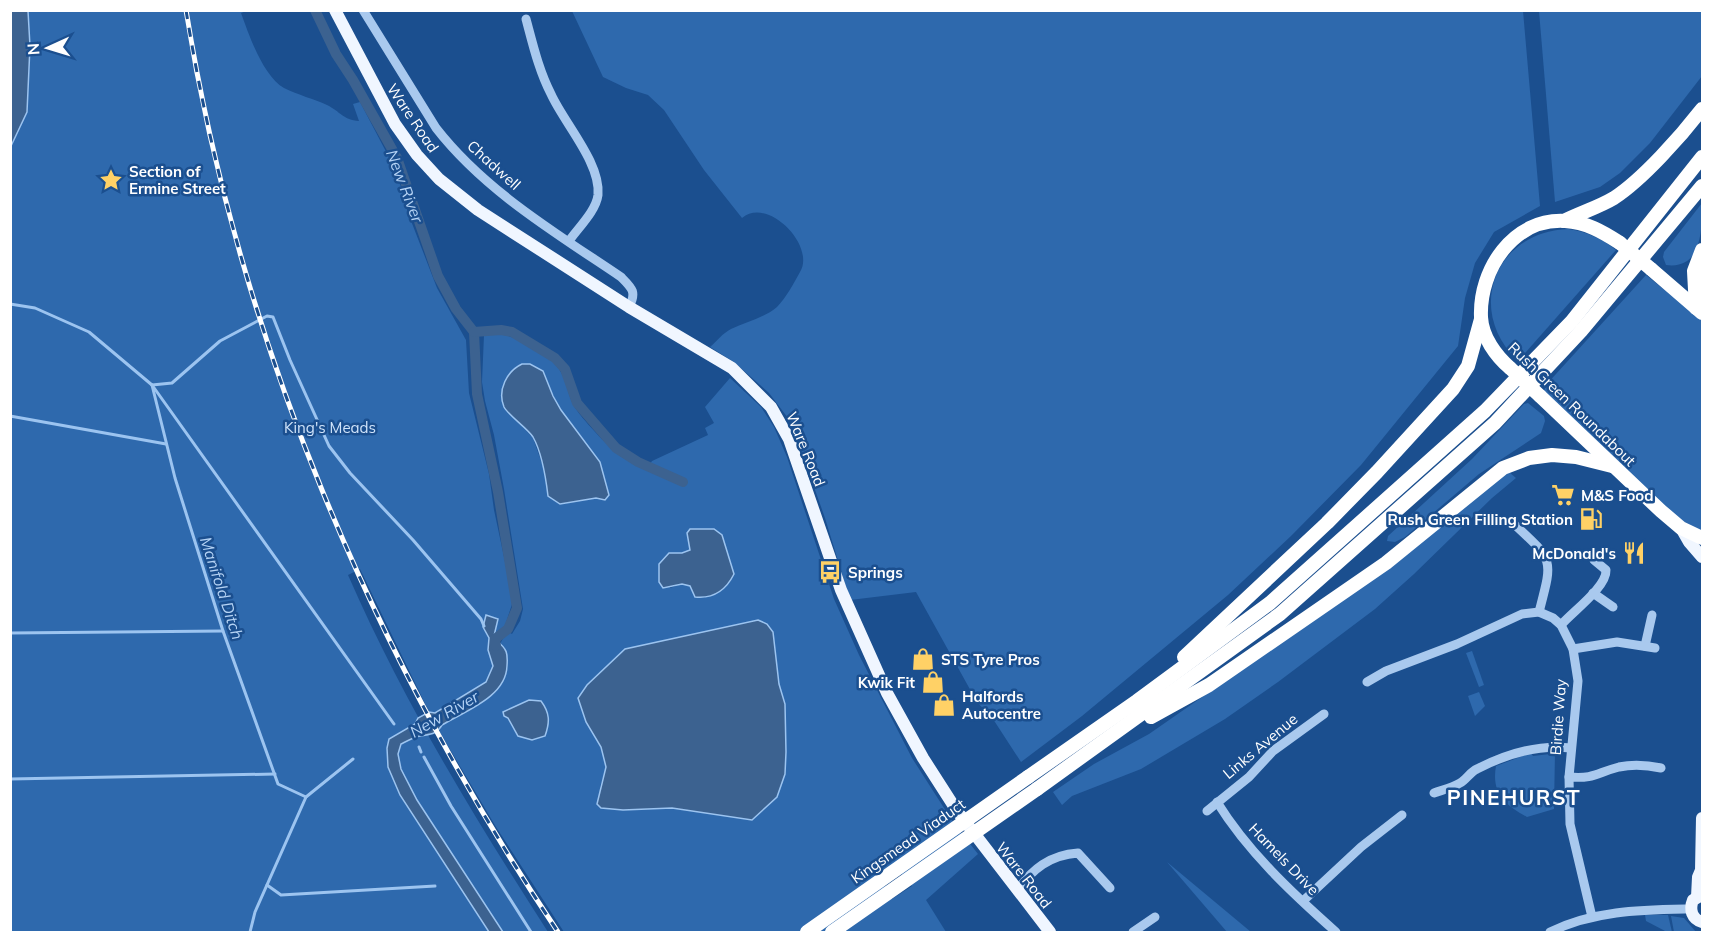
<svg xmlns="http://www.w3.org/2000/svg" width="1713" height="943" font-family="Mulish,sans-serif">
<rect width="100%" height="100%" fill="#1b4f8f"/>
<g fill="#2e69ad" fill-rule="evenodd">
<path d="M28,11H246L241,13C249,35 263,76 284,88C298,95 314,99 327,105C341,112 343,120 359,121L353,104L360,102L393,165L402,190L408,213L437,288L466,340L469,393L489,474L494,510L507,571L512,604L504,629L498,633L488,650L493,666L486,682L435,714L429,712L360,569L348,575C403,701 474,817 548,932H11L10,146L27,112L30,46Z"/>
<path d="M572,11H1523L1540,206L1494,232L1475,263L1465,298L1458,346L1361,465L1291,536L1228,595L1082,716L1021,762L993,719L977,702L916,592L850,600L825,518L791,422L769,393L734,362L710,347C717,341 723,333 731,329C746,322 764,318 777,307C786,298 794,283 800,272C816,246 768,196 742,218L704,170L664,110L648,95L626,88L603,77Z"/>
<path d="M1539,11H1702V76L1650,143L1620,173L1600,187L1555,202Z"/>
<path d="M1702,203C1702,227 1703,270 1666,265L1663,257L1664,252Z"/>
<path d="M1568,229C1587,232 1601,238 1616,250L1518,361C1465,311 1494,232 1568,229Z"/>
<path d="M1646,275L1702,320V532L1677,518L1544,391L1546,385Z"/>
<path d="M499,334C520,337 554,355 563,376C567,385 569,397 574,406C580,417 611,450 622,457C630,462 639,465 647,469L652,461L708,435L705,428L714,423L705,407L730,378L761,407L774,427L787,457L834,599L859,655L912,758L953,822L978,854L926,900L946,932H564L496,827L439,731L442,725C466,710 506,696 508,664C508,654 507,650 500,644L507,631L512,634L520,621L523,609L504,489L494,435L485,401L482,382L484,335ZM543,371L553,396L561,410L600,462L609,496L605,499L596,498L560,504L548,496L545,472L533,438L504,407ZM687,533L705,598L695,596L690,586L682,584L670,588L669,553H682L690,550ZM773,632L779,684L785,704V774L776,797L752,820L672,808L623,810L600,787L606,767L601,747L586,722L587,685L625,649ZM529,701L518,736L508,718L503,712ZM893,864L912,886L892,899L879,874Z"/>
<path d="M1528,403L1544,416L1545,421L1541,433L1479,474L1405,537L1395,542L1387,541L1388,536L1472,459L1524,404Z"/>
<path d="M1509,472L1516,478L1492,498L1414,574L1375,609L1278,682L1225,719L1141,769L1072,796L1062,805L1053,792L1094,764L1149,734L1389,567L1502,473Z"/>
<path d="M1472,651L1484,685L1479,687L1466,653Z"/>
<path d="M1479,692L1485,706L1475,716L1468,696Z"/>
<path d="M1551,751H1555L1554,809L1527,817C1506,805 1491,794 1496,766L1531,753L1533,756L1550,754Z"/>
<path d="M1167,862L1251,932H1227Z"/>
<path d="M1645,915H1668L1672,932H1667L1646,921Z"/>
<path d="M1671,916L1684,918L1696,932H1674Z"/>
</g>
<g fill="#3c6290" stroke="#9cc4f0" stroke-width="1.5">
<path d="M11,10L28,11L30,46L27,112L11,146Z"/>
<path d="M522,364H530L543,371L553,396L561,410L600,462L609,495L605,500L596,498L560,504L548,496C546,479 542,453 533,437C527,428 508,415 504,407C497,390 507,371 522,364Z"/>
<path d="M690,529H714L722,535L734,574C726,590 714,599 695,597L690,586L682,584L663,588L659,582V564L669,553H682L690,550L687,533Z"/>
<path d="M486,615L498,619L494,636L498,633L501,636L497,641C507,649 508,653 507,666C506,697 465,711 442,725C436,735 430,734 420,736C414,737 407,741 401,744L398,754L401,769L417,800L503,932H489L400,795L388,767L387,748L389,739L415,724L418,718L429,712L435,713L486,682L493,666L488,650L489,638L483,627Z"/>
<path d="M758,620L767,624L773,632L779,684L785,704L786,752L785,774L777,797L752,820L672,808L623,810L601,808L597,804L606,767L601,747L586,722L578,698L587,685L625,649Z"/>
<path d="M529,700L541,701C550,713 550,722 545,736L532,740L518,736L508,718L504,716L503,712Z"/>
</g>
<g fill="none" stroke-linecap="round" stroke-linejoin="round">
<g stroke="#9cc4f0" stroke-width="3">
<path d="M10,304L35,308L89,332L152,385L394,724"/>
<path d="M152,385L175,478L223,631L278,784L306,797L255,912L250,932"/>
<path d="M152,385L172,383L220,341L267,316L273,317L290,360L329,446L350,473L413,540L481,619L484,626"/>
<path d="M10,416L166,444"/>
<path d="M10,633L223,631"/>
<path d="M419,747L421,752"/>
<path d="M424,757L451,806L531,932"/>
<path d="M10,779L275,774"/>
<path d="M306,797L353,759"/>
<path d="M267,885L281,895L435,886"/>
</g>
<g stroke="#3c6290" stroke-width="10">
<path d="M315,10L336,54L353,80L397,158L438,276L456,309L474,332L477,394L498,492L517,608L508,629L495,639L496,646"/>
<path d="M474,332L501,330L512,332L555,358L565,369L577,403L616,448L638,462L683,482"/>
</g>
<g stroke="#a9c9ee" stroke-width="9">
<path d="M363,10L436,128C485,191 556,233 621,277C632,288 637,292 629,307"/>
<path d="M526,19C533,45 539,71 551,94C564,123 601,163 598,195C596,211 578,228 569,241"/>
<path d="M1515,525C1554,561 1553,559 1539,612"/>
<path d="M1593,593L1613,607"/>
<path d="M1561,625C1572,612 1607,587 1606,570L1594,560"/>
<path d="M1645,646L1652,615"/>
<path d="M1573,649L1617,642L1655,648"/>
<path d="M1367,682L1386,671L1457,644L1522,614L1539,612L1553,618L1561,625L1573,649L1578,681L1569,777L1570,824L1592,917"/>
<path d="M1569,777C1595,779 1596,773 1619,767C1633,764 1647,765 1661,768"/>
<path d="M1434,793C1442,790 1452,788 1460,783C1466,780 1470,772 1477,769C1506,754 1538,744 1571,748"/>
<path d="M1217,802C1248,852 1292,893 1336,932"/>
<path d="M1207,811L1249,777L1273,751L1324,714"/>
<path d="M1017,891C1032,869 1050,855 1078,853L1110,888"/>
<path d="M1303,901L1361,847L1402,815"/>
<path d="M1133,932L1155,917"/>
<path d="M1550,932C1595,910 1642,910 1691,909"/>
</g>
<g stroke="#f0f6ff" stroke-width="12">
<path d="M335,10L395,124L417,155L439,179L478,210L629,307L732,368L771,407L789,439L841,590L887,693L923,758L957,811L1050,932"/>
<path d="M1681,528L1689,542L1702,557"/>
<path d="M1702,895L1693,900C1689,910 1692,919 1702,922"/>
<path d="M1697,897L1698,877L1701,870L1702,818"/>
</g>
<g stroke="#fff" stroke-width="14">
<path d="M1564,221C1580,213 1599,207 1614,198C1643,179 1681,136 1702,109"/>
<path d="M1651,269L1702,313"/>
<path d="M1696,308L1694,271L1702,250"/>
<path d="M1510,368C1496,356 1482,337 1481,317C1479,270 1513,218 1565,221C1586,222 1603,232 1620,243"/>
<path d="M1540,396L1661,511L1681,528L1702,538"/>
<path d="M1184,657L1327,523L1377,472L1453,389L1468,366L1481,319"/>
<path d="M1151,717L1209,685L1386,563L1503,468L1529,458L1552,455L1576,457L1612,466"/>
<path d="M1028,777L1137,701L1270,603L1485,411L1572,321L1702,157"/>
<path d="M1037,789L1280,614L1495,423L1581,331L1702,186"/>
</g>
<g stroke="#fff" stroke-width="5">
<path id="rail" d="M186,10C239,341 373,655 558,932"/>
</g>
<use href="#rail" stroke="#1b4f8f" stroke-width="3" stroke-dasharray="9" stroke-linecap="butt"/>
<g stroke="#fff" stroke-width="14">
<path d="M1620,243L1651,269"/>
<path d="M1510,368L1540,396"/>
<path d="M807,932L1028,777"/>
<path d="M832,932L1037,789"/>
</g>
</g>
<defs>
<g id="sight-bare" transform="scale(1.8)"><path d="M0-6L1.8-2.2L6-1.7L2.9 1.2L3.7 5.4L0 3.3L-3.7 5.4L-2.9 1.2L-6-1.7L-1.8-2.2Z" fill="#ffd166" stroke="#1b4f8f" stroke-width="2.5" paint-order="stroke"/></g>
<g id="supermarket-bare" transform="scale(1.8)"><path d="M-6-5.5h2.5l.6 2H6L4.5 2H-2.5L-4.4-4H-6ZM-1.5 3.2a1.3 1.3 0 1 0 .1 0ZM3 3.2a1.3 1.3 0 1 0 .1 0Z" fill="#ffd166" stroke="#1b4f8f" stroke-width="2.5" paint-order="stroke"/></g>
<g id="fuel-bare" transform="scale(1.8)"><path d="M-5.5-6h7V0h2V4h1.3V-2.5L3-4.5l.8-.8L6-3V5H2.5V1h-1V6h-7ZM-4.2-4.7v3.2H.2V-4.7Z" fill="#ffd166" stroke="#1b4f8f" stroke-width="2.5" paint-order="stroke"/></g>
<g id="restaurant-bare" transform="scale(1.8)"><path d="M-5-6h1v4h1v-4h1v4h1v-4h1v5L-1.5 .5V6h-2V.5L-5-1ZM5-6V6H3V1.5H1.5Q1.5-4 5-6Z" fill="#ffd166" stroke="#1b4f8f" stroke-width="2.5" paint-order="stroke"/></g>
<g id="bus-bare" transform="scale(1.8)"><path d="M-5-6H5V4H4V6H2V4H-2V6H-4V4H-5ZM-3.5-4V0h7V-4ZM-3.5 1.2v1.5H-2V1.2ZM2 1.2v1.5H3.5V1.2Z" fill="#ffd166" stroke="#1b4f8f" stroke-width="2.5" paint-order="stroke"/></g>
<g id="shop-bare" transform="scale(1.8)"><path d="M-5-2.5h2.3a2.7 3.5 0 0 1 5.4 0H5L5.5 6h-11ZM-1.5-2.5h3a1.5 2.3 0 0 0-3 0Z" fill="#ffd166" stroke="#1b4f8f" stroke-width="2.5" paint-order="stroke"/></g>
</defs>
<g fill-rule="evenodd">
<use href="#sight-bare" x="111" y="180"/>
<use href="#supermarket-bare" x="1563" y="495"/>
<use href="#fuel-bare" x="1591" y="519"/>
<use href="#restaurant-bare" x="1634" y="553"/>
<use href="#bus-bare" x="830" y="572"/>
<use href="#shop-bare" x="923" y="659"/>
<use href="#shop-bare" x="933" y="682"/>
<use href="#shop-bare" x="944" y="705"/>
</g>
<g text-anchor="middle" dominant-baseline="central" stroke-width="5" stroke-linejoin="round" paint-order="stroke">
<g font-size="15" fill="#fff" stroke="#1b4f8f">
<text transform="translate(413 118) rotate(56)">Ware Road</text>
<text transform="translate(494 165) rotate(42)">Chadwell</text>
<text transform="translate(1572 404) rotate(44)">Rush Green Roundabout</text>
<text transform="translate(806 449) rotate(68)">Ware Road</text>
<text transform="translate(1558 717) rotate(-86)">Birdie Way</text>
<text transform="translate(1260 746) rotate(-40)">Links Avenue</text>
<text transform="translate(908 841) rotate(-35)">Kingsmead Viaduct</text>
<text transform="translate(1284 859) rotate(46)">Hamels Drive</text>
<text transform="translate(1024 875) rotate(52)">Ware Road</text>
</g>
<g font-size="15" font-weight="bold" fill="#fff" stroke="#1b4f8f" text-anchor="start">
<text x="129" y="171">Section of<tspan x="129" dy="17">Ermine Street</tspan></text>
<text x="1581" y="495">M&amp;S Food</text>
<text x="1573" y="519" text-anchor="end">Rush Green Filling Station</text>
<text x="1616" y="553" text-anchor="end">McDonald's</text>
<text x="848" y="572">Springs</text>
<text x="941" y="659">STS Tyre Pros</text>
<text x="915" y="682" text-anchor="end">Kwik Fit</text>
<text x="962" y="696">Halfords<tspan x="962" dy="17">Autocentre</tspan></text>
</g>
<g font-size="15" fill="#cfe3fa" stroke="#1b4f8f">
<text x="330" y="427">King's Meads</text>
</g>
<g font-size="16" font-style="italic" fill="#b5d3f5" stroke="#1b4f8f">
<text transform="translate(405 186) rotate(69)">New River</text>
<text transform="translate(222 588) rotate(72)">Manifold Ditch</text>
<text transform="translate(444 714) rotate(-30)">New River</text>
</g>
<g font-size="21" font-weight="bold" letter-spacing="1.5" fill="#fff" stroke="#1b4f8f">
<text x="1514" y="797">PINEHURST</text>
</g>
</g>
<rect width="1713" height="943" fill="none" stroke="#ffffff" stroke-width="24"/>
<g transform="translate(48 48) rotate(266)" stroke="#1b4f8f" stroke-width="4.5" paint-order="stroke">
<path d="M0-4.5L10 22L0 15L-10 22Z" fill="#ffffff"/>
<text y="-9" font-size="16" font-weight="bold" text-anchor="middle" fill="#ffffff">N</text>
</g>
</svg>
